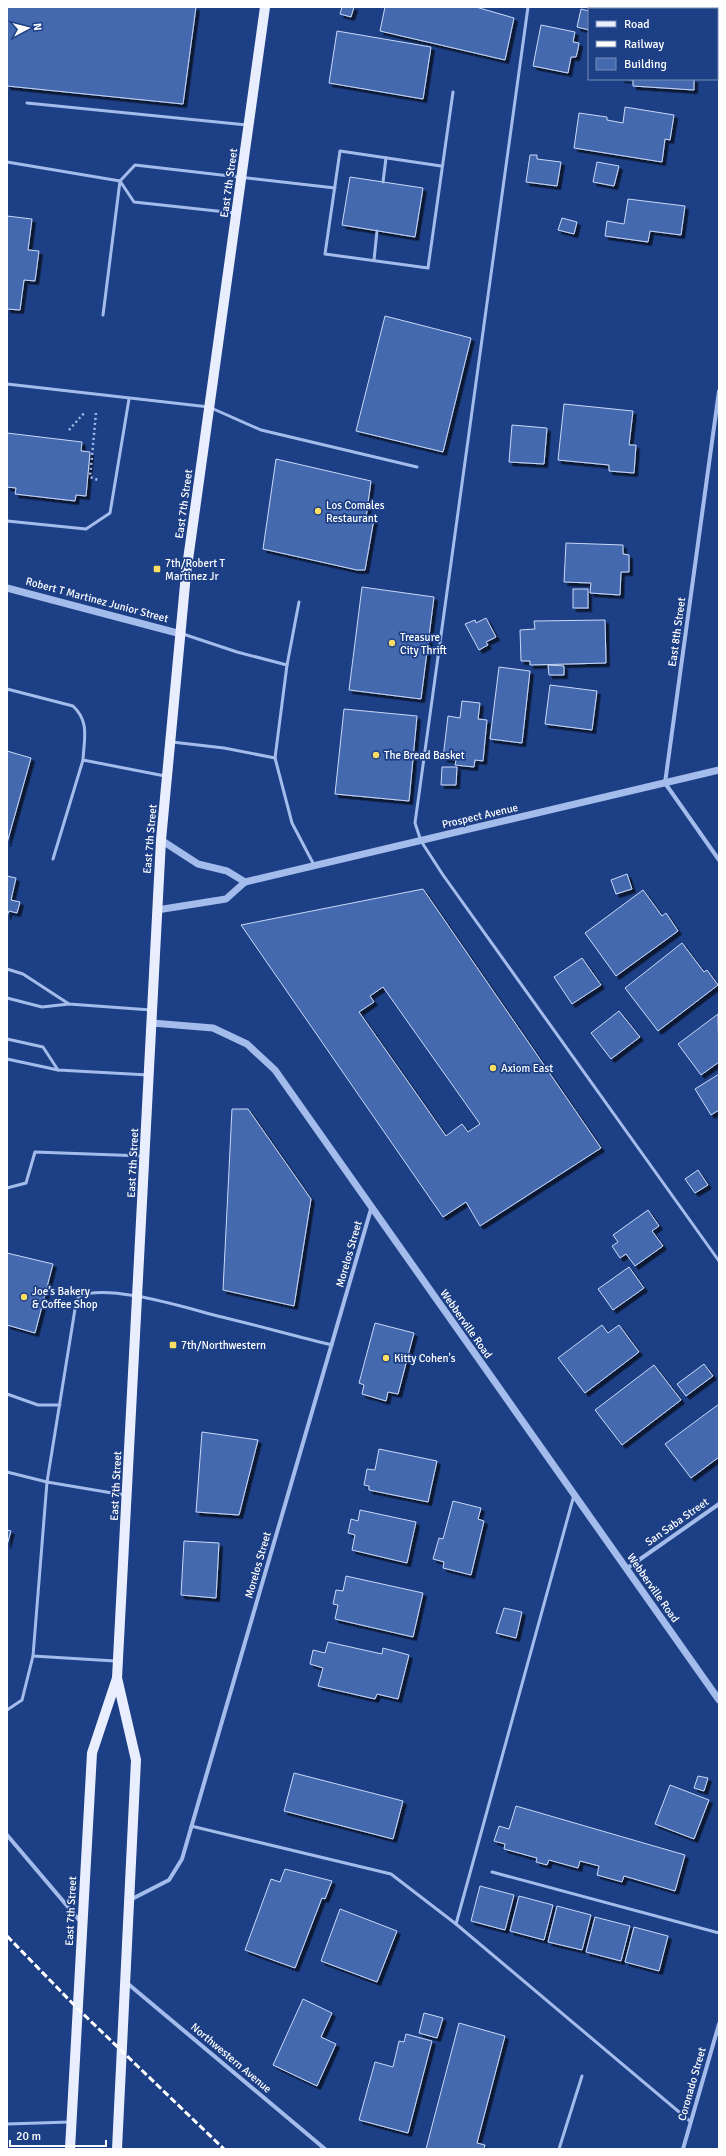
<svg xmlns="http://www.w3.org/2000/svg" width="726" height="2156" font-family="Signika,sans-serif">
<defs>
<filter id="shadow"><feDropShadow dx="3.5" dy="3.5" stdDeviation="0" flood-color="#0009"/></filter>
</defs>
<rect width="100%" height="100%" fill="#1d3f85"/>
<g fill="#4569ae" stroke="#c9d9f8" fill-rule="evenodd" filter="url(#shadow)">
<path d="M7,7H196L183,104L7,86Z"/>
<path d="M342,7H354L351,17L340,14Z"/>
<path d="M385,7H476L514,18L505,60L380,31Z"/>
<path d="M581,9L589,11V30L577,27Z"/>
<path d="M541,25L575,32L573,42L579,43L578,49L576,57H571L568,73L533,66Z"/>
<path d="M337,31L431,47L423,99L329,83Z"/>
<path d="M621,79H694V90L633,86V80Z"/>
<path d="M625,107L674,115L670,140L665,139L662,162L574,148L579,113L607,117V120L623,123Z"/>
<path d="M530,155H537V159L561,162L557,186L526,182Z"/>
<path d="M597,162L619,166L614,186L593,182Z"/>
<path d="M350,177L423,188L415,237L342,225Z"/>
<path d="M628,199L685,206L681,235L650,231L648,242L605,236L607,221L624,224Z"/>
<path d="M7,216L32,219L28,250L39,251L35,281L24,280L20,310L7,309Z"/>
<path d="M562,218L577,222L574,234L558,230Z"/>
<path d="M385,316L471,338L443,452L356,431Z"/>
<path d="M564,404L633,411L629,445H636L634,473L609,471V465L558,460Z"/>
<path d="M512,425L547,428L544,464L509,462Z"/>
<path d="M7,433L82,442L81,451L90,452L86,496L76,495L75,501L15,494L16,488L7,487Z"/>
<path d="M276,459L371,481L366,518L374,519L365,570H357L263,549Z"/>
<path d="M566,543L623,545V554L629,555V572H621L620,595L590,593L591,583L564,582Z"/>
<path d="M362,587L434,597L421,699L349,690Z"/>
<rect x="573" y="589" width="15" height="19"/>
<path d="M486,618L496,637L486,642L488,645L479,650L465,624L475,620L476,623Z"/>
<path d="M605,620L606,663L530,665V661H521L520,630L535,629L534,621Z"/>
<path d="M548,665L564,666V675H549Z"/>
<path d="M499,667L530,671L522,743L490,739Z"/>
<path d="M550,685L597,691L592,730L545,724Z"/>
<path d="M462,701L480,703L478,719L487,720L483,761L475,760L474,767L455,765L456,760L443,758L448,716L460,718Z"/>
<path d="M344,709L417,716L409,801L335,794Z"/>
<path d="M7,751L31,758L7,843Z"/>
<path d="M442,767H457L456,785H441Z"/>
<path d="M627,874L632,889L616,894L611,880Z"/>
<path d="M7,876L16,878L11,900L20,902L17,913L9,911L7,916Z"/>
<path d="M423,889L601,1148L480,1226L466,1202L443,1217L241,925ZM383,987L480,1124L468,1132L462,1124L446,1136L359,1012L374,1002L370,996Z"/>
<path d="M643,890L662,916L666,913L678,931L616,976L585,933Z"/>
<path d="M682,943L704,972L707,970L718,985L658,1031L625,988Z"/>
<path d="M582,958L601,985L572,1004L554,977Z"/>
<path d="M619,1011L640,1037L611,1059L591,1033Z"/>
<path d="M718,1014L719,1062L701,1075L678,1044Z"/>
<path d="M719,1074V1110L711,1115L695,1089Z"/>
<path d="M232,1109H248L311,1199L294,1306L223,1290Z"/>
<path d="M698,1170L708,1185L695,1193L685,1179Z"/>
<path d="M648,1210L659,1226L652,1231L663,1246L635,1266L626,1254L620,1258L612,1246L618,1242L613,1235Z"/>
<path d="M7,1253L53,1264L35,1333L7,1325Z"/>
<path d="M629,1267L644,1288L613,1310L598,1289Z"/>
<path d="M375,1323L414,1333L398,1394L388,1392L386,1401L362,1394L364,1385L359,1383Z"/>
<path d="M602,1325L608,1333L619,1325L639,1352L585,1393L558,1358Z"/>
<path d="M704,1364L713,1376L686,1396L677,1384Z"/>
<path d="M654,1365L681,1400L622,1445L595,1410Z"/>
<path d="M719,1404V1457L691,1478L665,1444Z"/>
<path d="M202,1432L258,1440L239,1515L196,1512Z"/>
<path d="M379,1449L437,1461L428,1502L369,1490V1486L364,1485L367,1469L375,1470Z"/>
<path d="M453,1501L481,1508L478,1519L484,1521L471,1575L443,1568L444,1562L433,1559L439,1538L443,1539Z"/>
<path d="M360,1510L416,1522L407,1563L352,1550L355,1535L348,1533L351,1519L358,1521Z"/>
<path d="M7,1530L11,1531L7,1545Z"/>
<path d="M184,1541L219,1543L216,1598L181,1595Z"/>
<path d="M346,1576L423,1593L413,1637L335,1619L338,1605L333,1604L336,1590L343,1591Z"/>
<path d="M504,1608L522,1612L516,1638L496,1633Z"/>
<path d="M328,1642L382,1654L383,1648L409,1655L398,1699L377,1694L375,1699L318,1686L323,1668L310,1664L313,1650L325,1653Z"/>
<path d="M294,1773L403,1801L393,1839L284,1811Z"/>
<path d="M698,1776L708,1778L704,1791L694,1788Z"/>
<path d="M670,1785L709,1800L694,1839L655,1824Z"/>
<path d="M516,1806L685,1855L675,1891L624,1876L622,1882L597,1875L599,1866L580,1861L578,1868L549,1860L547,1865L536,1862L537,1858L504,1849L505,1844L494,1841L499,1826L509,1829Z"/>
<path d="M285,1869L332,1881L325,1899L322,1898L295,1968L245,1950L271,1879L280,1882Z"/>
<path d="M480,1886L514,1895L505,1930L471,1921Z"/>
<path d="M519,1896L553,1905L544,1940L510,1931Z"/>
<path d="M557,1906L591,1915L582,1950L548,1942Z"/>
<path d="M340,1909L397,1931L377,1982L321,1961Z"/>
<path d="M595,1917L630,1926L621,1961L586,1952Z"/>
<path d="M634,1927L668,1936L659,1971L625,1962Z"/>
<path d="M303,1999L332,2013L321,2037L336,2044L317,2086L273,2065Z"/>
<path d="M424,2013L443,2018L437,2038L419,2033Z"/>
<path d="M459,2023L505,2036L477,2143L485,2145L484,2149H426Z"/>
<path d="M406,2034L432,2041L408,2133L359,2120L375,2062L393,2067L399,2041L404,2042Z"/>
</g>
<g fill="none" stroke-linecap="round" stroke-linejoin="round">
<g stroke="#a4bceb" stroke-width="2.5" stroke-dasharray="2 3" stroke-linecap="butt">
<path d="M96,413L90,477L98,480"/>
<path d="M69,430L85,412"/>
</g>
<g stroke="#a4bceb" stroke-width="3">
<path d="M528,7L415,823L421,841L443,875L719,1261"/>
<path d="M27,103L247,125"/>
<path d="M7,162L120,181L103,315"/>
<path d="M441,166L340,151L325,254L428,268L453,92"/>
<path d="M383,182L386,158"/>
<path d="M235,213L134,202L120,181L135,165L335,188"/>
<path d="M374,260L377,231"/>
<path d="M7,384L209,407L261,430L417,467"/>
<path d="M7,521L86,529L110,513L129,399"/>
<path d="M183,634L237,652L287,665L299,602"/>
<path d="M7,689L73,706C90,722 84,739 83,760"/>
<path d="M172,742L224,748L275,758L287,665"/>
<path d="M275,758L292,823L314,865"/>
<path d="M53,859L83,760L165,776"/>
<path d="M7,969L23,974L69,1004L151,1010"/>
<path d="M7,998L42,1007L69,1004"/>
<path d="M7,1039L43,1047L58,1070"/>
<path d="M7,1059L58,1070L148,1075"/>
<path d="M7,1188L26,1183L35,1152L143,1156"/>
<path d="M7,1394L38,1405H60"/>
<path d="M7,1472L47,1482L76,1303L79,1296C110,1283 189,1309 222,1317C259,1326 295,1336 332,1345"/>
<path d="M115,1661L33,1656L47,1482L124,1495"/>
<path d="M7,1710L22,1700L33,1656"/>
<path d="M191,1826L391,1874L456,1924L691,2122"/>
<path d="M492,1872L719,1933"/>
<path d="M456,1924L574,1495"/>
<path d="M7,2124L70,2122"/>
<path d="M559,2149L582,2076"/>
</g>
<g stroke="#a4bceb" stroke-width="4">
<path d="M719,391L665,783L719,860"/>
<path d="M626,1569L719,1504"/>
<path d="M7,1835L80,1921"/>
<path d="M130,1900L169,1880L182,1859L371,1209"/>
<path d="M127,1983L325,2149"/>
<path d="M683,2149L719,2024"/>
</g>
<g stroke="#a4bceb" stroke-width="7">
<path d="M7,588L181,634"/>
<path d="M161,840L198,864L227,871L245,882"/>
<path d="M157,910L226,899L245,882L719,770"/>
<path d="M152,1023L213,1028L247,1044L275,1070L719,1700"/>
</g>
<g stroke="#e8eefe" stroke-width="10">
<path d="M70,2149L92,1753L117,1678L161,840L186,574L265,7"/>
<path d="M117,2149L136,1760L117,1678"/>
</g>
<path stroke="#fff" stroke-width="3" stroke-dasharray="7 3" stroke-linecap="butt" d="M7,1936L79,2010L224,2149"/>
</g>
<g fill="#fbdf62" stroke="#1d3f85" stroke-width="1.5">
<circle cx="318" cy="511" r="4"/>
<rect x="153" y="565" width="8" height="8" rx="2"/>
<circle cx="392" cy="643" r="4"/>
<circle cx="376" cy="755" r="4"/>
<circle cx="493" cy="1068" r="4"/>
<circle cx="24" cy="1297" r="4"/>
<rect x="169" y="1341" width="8" height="8" rx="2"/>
<circle cx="386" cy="1358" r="4"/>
</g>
<g text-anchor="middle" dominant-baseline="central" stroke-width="3.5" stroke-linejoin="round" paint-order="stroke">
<g font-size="11" fill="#fff" stroke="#1d3f85">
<text transform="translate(229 183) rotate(-82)">East 7th Street</text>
<text transform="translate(184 504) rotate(-82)">East 7th Street</text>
<text transform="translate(97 600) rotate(15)">Robert T Martinez Junior Street</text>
<text transform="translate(677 632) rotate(-82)">East 8th Street</text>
<text transform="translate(480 816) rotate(-13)">Prospect Avenue</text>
<text transform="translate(150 839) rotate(-85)">East 7th Street</text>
<text transform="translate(133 1163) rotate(-87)">East 7th Street</text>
<text transform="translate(349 1254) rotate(-74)">Morelos Street</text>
<text transform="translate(466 1324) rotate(55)">Webberville Road</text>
<text transform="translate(116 1486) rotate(-87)">East 7th Street</text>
<text transform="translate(677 1522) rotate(-35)">San Saba Street</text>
<text transform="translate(258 1565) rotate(-74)">Morelos Street</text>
<text transform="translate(653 1588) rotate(55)">Webberville Road</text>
<text transform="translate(71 1911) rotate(-87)">East 7th Street</text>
<text transform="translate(231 2058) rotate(40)">Northwestern Avenue</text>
<text transform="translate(692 2084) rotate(-74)">Coronado Street</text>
</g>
<g font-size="11" fill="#fff" stroke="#1d3f85" text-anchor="start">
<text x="326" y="505">Los Comales<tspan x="326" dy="13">Restaurant</tspan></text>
<text x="165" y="563">7th/Robert T<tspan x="165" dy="13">Martinez Jr</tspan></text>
<text x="400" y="637">Treasure<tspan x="400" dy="13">City Thrift</tspan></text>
<text x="384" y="755">The Bread Basket</text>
<text x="501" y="1068">Axiom East</text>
<text x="32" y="1291">Joe’s Bakery<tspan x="32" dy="13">&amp; Coffee Shop</tspan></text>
<text x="181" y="1345">7th/Northwestern</text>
<text x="394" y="1358">Kitty Cohen's</text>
</g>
</g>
<rect width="726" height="2156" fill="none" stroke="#ffffff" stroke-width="16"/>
<rect x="588" y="8" width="130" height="72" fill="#1d3f85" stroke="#778cb6"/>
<rect x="596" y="21" width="20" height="6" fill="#e8eefe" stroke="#778cb6"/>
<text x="624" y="28" font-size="12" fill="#ffffff">Road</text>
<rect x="596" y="41" width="20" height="6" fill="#ffffff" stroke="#778cb6"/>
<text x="624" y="48" font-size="12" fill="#ffffff">Railway</text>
<rect x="596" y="58" width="20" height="12" fill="#4569ae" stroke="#778cb6"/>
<text x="624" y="68" font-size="12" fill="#ffffff">Building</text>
<g transform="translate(28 28) rotate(83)" stroke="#1d3f85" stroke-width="3" paint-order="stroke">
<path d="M0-3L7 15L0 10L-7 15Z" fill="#ffffff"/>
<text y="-6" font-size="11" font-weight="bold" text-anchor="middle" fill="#ffffff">N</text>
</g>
<path d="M10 2140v6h96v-6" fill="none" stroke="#ffffff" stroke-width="2"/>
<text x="16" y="2140" font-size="12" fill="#ffffff" stroke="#1d3f85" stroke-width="3" paint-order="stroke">20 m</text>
</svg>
